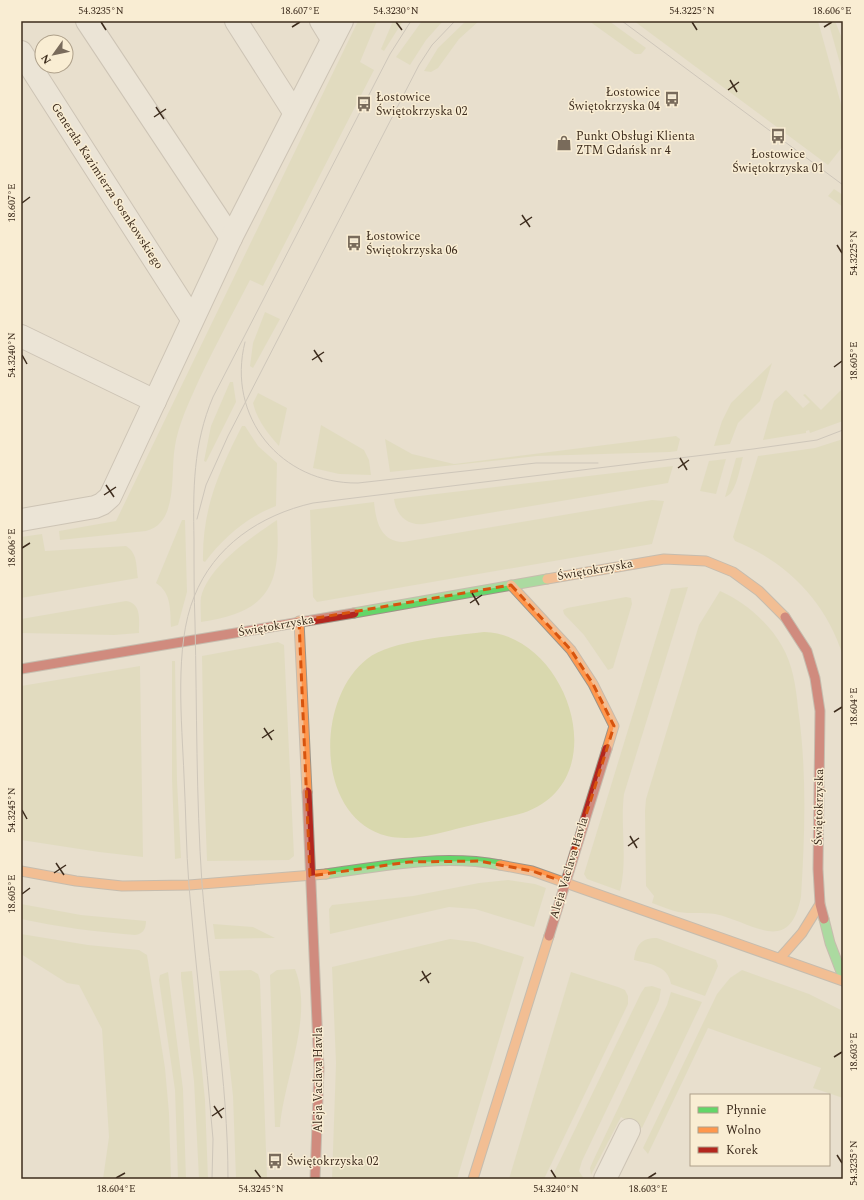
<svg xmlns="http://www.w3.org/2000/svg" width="864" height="1200" font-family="Spectral,serif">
<rect width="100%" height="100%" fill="#e8dfcd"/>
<g fill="#d9d8ae">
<path d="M358,21H377L360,62L374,70L263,286L250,280C231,317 211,353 194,391C186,409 178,427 175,446C170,473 179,523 146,531L60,540L59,531L116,521Z"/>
<path d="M393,21H403L384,51L381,49Z"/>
<path d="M422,21H443L426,40L410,65L396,57Z"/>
<path d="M466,21H479L459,39L438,68L431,72L424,71L438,48Z"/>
<path d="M589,21H609L646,48L641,54H635Z"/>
<path d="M634,21H818L843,111V146L828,165Z"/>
<path d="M828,21H835L843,41V74Z"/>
<path d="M834,189L843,195V207L828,196Z"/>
<path d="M265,312L280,319L253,368L250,366L253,343Z"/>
<path d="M772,363L760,401L738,423L730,444L714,446L722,421L731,403Z"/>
<path d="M230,382H233L236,402L206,462L204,461L211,426Z"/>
<path d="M843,388V421L810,433L809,430L806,431V433L763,440L774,401L786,390L803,408L810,402L803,395L805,394L821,410Z"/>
<path d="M258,393L287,408L279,446C268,434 257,420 253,403Z"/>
<path d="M321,425L364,450L369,460L371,475L339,474L313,468Z"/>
<path d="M242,426H245L258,446L277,463L276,506C247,517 224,537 205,562L203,561C202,509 219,471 242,426Z"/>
<path d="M676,436L680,439L677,451L670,452L537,456L390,472L385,439L412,454L454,464Z"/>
<path d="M843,439V656C826,602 787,562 735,541L733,537L758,456L815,448Z"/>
<path d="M743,457C740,467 736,495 725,497L736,458Z"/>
<path d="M726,459L716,494L700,491L709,461Z"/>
<path d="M673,466L668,483L424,524C407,526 396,515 394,499Z"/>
<path d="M652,500L664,501L652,544L317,602L313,597L310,510L374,502C376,521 380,541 403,542Z"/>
<path d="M182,520H185L187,592L178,625L171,627C170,611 172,593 156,583Z"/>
<path d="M277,520C281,585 270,612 201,622C201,614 200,604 201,597C209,565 252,537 277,520Z"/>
<path d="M42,534L45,551L126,546C138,553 136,567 138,578L21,598V537Z"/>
<path d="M688,587L624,794C620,826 628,859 620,891L587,879L584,874L671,589Z"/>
<path d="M720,591C744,601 769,623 782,646C793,665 796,687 798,708C807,770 805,834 801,897C789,957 753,922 715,914C703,912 690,914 678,912C670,910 661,906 652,903L654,896L646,886L645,811L646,799L699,625Z"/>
<path d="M626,597L631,598L632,604L613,668L608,670L584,635L564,614L563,610L567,608Z"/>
<path d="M126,601C142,603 139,621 139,633L114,635L21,633V619Z"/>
<path d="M484,632C567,634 618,781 523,813C504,818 484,822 464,827C439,833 413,842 387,836C315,818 315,699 367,659C391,640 453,636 484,632Z"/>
<path d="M278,642L284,645L294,856L289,860L207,861L204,783L202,656Z"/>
<path d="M172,661H175L177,781L181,858L175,859L172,779Z"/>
<path d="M140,666L143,857L99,852L21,840V686Z"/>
<path d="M508,880L535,884L546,888L534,927L475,909L449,907L330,934L329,909L332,905L413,896L479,883Z"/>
<path d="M21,904L81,915L146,921C146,929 143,934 135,935C97,932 58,927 21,919Z"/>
<path d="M213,924L253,927L275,938L215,939Z"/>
<path d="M21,934L88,945L139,950L147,955L165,1068L169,1113L171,1179H103L109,1137L102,1029L79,985L67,983L21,954Z"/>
<path d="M657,938L716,960L718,966L705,996L671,984C668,965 649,964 634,960C636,945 641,938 657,938Z"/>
<path d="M450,939L475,942L524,957L457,1179H332L336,1063L332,967Z"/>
<path d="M295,969C314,1016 284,1078 280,1127H275L270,975L277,970Z"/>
<path d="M251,970L258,974L260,980L267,1179H236L233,1096L219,971Z"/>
<path d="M742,970L809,994L843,1011V1098L813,1088L821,1068L708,1028L648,1154L643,1148L717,994L730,978Z"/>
<path d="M192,971L205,1100L208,1179H199L194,1081L181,978V972Z"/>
<path d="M168,972L183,1089L186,1179H178L175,1090L159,980L160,975Z"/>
<path d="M571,972L618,987L625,990L628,996V1004L544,1179H509Z"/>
<path d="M652,986L661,989L659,1000L582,1161L579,1171L584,1179H551L641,993L645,987Z"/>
<path d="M671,992L702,1002L642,1128L621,1117L591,1175L590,1168L593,1161L667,1005Z"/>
</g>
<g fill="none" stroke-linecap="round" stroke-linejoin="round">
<g stroke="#ada496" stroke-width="24">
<g id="street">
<path d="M87,21L231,238"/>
<path d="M236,21L294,112"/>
<path d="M321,21L332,39"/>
<path d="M21,52L192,319"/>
<path d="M21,336L155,401"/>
<path d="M21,520L95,507L102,504L110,497L231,238L342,21"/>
<path d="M605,1179L629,1130"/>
</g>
</g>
<g stroke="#9d9386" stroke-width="11">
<g id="fast">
<path d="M354,613L547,579"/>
<path d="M326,874C383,866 442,854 500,865"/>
<path d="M824,919L830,943L843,977"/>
</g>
</g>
<g stroke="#9d9386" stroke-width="11">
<g id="slow">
<path d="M547,579L664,559L706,561L733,572L759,591L785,617"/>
<path d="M511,585L571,650L593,684L614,726L607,749"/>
<path d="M299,621L307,792"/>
<path d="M500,865L532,871L843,981"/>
<path d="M21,871L76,881L122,886L189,885L326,874"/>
<path d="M780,958L802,933L820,904"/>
<path d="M473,1179L549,936"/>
</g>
</g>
<g stroke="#9d9386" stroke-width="11">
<g id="jam">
<path d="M785,617L807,651L815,678L820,711L818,869L820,904L824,919"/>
<path d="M21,669L354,613"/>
<path d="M307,792L319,1069L315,1179"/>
<path d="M549,936L607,749"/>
</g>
</g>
<use href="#street" stroke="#efeae0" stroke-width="22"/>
<use href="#fast" stroke="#63d668" stroke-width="9"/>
<use href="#slow" stroke="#ff974d" stroke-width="9"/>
<use href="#jam" stroke="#b3261e" stroke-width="9"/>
<g stroke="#afa9a0" stroke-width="1">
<path d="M622,21L843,185"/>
<path d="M245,342C226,417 281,484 358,483L536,463H598"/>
<path d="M197,519L206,485L228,436L419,65L432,45L455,21"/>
<path d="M212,1179L213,1139C206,1054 196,970 189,886C186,849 186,813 184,776C182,723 174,646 194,597C214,546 260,515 313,503L753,449L817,440L843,430"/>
<path d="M228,1179C228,1080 210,982 202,884C196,797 197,710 195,623C194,596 194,568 194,540C193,490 193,444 213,397L390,54L411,21"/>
</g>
</g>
<path d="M0 0H864V1200H0ZM511,585L571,650L593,684L614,726L565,882L532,871L479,861L409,862L310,876L299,621Z" fill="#e8dfcd" fill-opacity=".55" fill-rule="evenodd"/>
<path fill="none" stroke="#d7540e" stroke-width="3" stroke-dasharray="8 5" stroke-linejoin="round" d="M511,585L571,650L593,684L614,726L565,882L532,871L479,861L409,862L310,876L299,621Z"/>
<path fill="none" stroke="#3d2c1d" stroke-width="1.5" d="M101,22L106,30M396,22L402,30M692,22L697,30M292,27L300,22M824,27L832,22M730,80L737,92M728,90L739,82M156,107L164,119M154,117L166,109M22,203L30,197M522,215L530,227M520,225L532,217M837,245L842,253M314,350L322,362M22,355L27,364M312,360L324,352M834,367L842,361M680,458L687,470M678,468L689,460M106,485L114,497M104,495L116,487M22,548L30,543M472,593L479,605M470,603L482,595M834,712L842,707M264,728L272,740M262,738L274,730M22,810L27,819M630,836L637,848M628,846L639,838M56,863L64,875M54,873L66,865M22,894L30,888M422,971L429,983M420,981L431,973M834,1057L842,1052M214,1106L222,1118M212,1116L224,1108M837,1155L842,1163M255,1170L261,1178M551,1170L556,1178M116,1178L125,1173M648,1178L656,1173"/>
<defs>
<g id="bus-bare" transform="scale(1.2)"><path d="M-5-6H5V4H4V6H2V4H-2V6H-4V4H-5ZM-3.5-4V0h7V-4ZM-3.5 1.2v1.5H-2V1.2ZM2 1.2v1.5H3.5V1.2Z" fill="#796b5b" stroke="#f9edd3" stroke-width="2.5" paint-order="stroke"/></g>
<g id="shop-bare" transform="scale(1.2)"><path d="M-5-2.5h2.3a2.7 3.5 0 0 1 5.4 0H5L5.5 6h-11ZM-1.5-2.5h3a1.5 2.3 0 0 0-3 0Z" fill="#796b5b" stroke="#f9edd3" stroke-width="2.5" paint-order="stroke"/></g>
</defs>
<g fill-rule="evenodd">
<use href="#bus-bare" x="672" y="99"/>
<use href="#bus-bare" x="364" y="104"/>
<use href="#bus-bare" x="778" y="136"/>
<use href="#shop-bare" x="564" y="143"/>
<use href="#bus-bare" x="354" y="243"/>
<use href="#bus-bare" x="275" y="1161"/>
</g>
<g text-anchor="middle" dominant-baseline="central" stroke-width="3" stroke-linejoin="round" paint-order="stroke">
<g font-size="12" fill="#3d2c1d" stroke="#f9edd3" text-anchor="start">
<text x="660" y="92" text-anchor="end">Łostowice<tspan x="660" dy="14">Świętokrzyska 04</tspan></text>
<text x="376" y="97">Łostowice<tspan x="376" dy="14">Świętokrzyska 02</tspan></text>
<text x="576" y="136">Punkt Obsługi Klienta<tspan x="576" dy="14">ZTM Gdańsk nr 4</tspan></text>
<text x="778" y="154" text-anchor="middle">Łostowice<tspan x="778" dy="14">Świętokrzyska 01</tspan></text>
<text x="366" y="236">Łostowice<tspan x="366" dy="14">Świętokrzyska 06</tspan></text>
<text x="287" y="1161">Świętokrzyska 02</text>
</g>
<g font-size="12" fill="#3d2c1d" stroke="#f9edd3">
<text transform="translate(107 186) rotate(57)">Generała Kazimierza Sosnkowskiego</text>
<text transform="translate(595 570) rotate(-10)">Świętokrzyska</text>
<text transform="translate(276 626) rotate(-10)">Świętokrzyska</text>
<text transform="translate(819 807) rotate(-89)">Świętokrzyska</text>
<text transform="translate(569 868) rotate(-73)">Aleja Vaclava Havla</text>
<text transform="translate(318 1080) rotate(-90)">Aleja Vaclava Havla</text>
</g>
</g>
<rect width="864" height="1200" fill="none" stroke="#f9edd3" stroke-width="44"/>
<rect x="690" y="1094" width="140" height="72" fill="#f9edd3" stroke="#aea08a"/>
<rect x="698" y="1107" width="20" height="6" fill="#63d668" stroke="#aea08a"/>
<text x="726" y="1114" font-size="12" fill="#3d2c1d">Płynnie</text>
<rect x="698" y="1127" width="20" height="6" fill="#ff974d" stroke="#aea08a"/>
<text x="726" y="1134" font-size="12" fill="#3d2c1d">Wolno</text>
<rect x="698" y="1147" width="20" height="6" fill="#b3261e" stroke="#aea08a"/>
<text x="726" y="1154" font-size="12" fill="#3d2c1d">Korek</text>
<g transform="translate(54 54) rotate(237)"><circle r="19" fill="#f9edd3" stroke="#aea08a"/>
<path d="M0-3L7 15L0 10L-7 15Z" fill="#796b5b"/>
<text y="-6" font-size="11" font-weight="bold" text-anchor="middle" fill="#3d2c1d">N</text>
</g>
<rect x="22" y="22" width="820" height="1156" fill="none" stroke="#3d2c1d" stroke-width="1.5"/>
<g font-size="10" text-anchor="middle" fill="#3d2c1d">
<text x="101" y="14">54.3235°N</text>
<text x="300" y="14">18.607°E</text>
<text x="396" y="14">54.3230°N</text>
<text x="692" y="14">54.3225°N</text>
<text x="832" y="14">18.606°E</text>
<text transform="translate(11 203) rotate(-90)" y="4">18.607°E</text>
<text transform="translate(853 253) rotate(-90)" y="4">54.3225°N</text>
<text transform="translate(11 355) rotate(-90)" y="4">54.3240°N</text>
<text transform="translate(853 361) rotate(-90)" y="4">18.605°E</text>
<text transform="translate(11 548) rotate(-90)" y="4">18.606°E</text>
<text transform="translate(853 707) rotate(-90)" y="4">18.604°E</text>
<text transform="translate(11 810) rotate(-90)" y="4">54.3245°N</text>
<text transform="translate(11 894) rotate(-90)" y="4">18.605°E</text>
<text transform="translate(853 1052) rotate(-90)" y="4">18.603°E</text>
<text transform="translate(853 1163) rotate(-90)" y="4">54.3235°N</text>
<text x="116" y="1192">18.604°E</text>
<text x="261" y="1192">54.3245°N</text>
<text x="556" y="1192">54.3240°N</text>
<text x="648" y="1192">18.603°E</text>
</g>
</svg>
